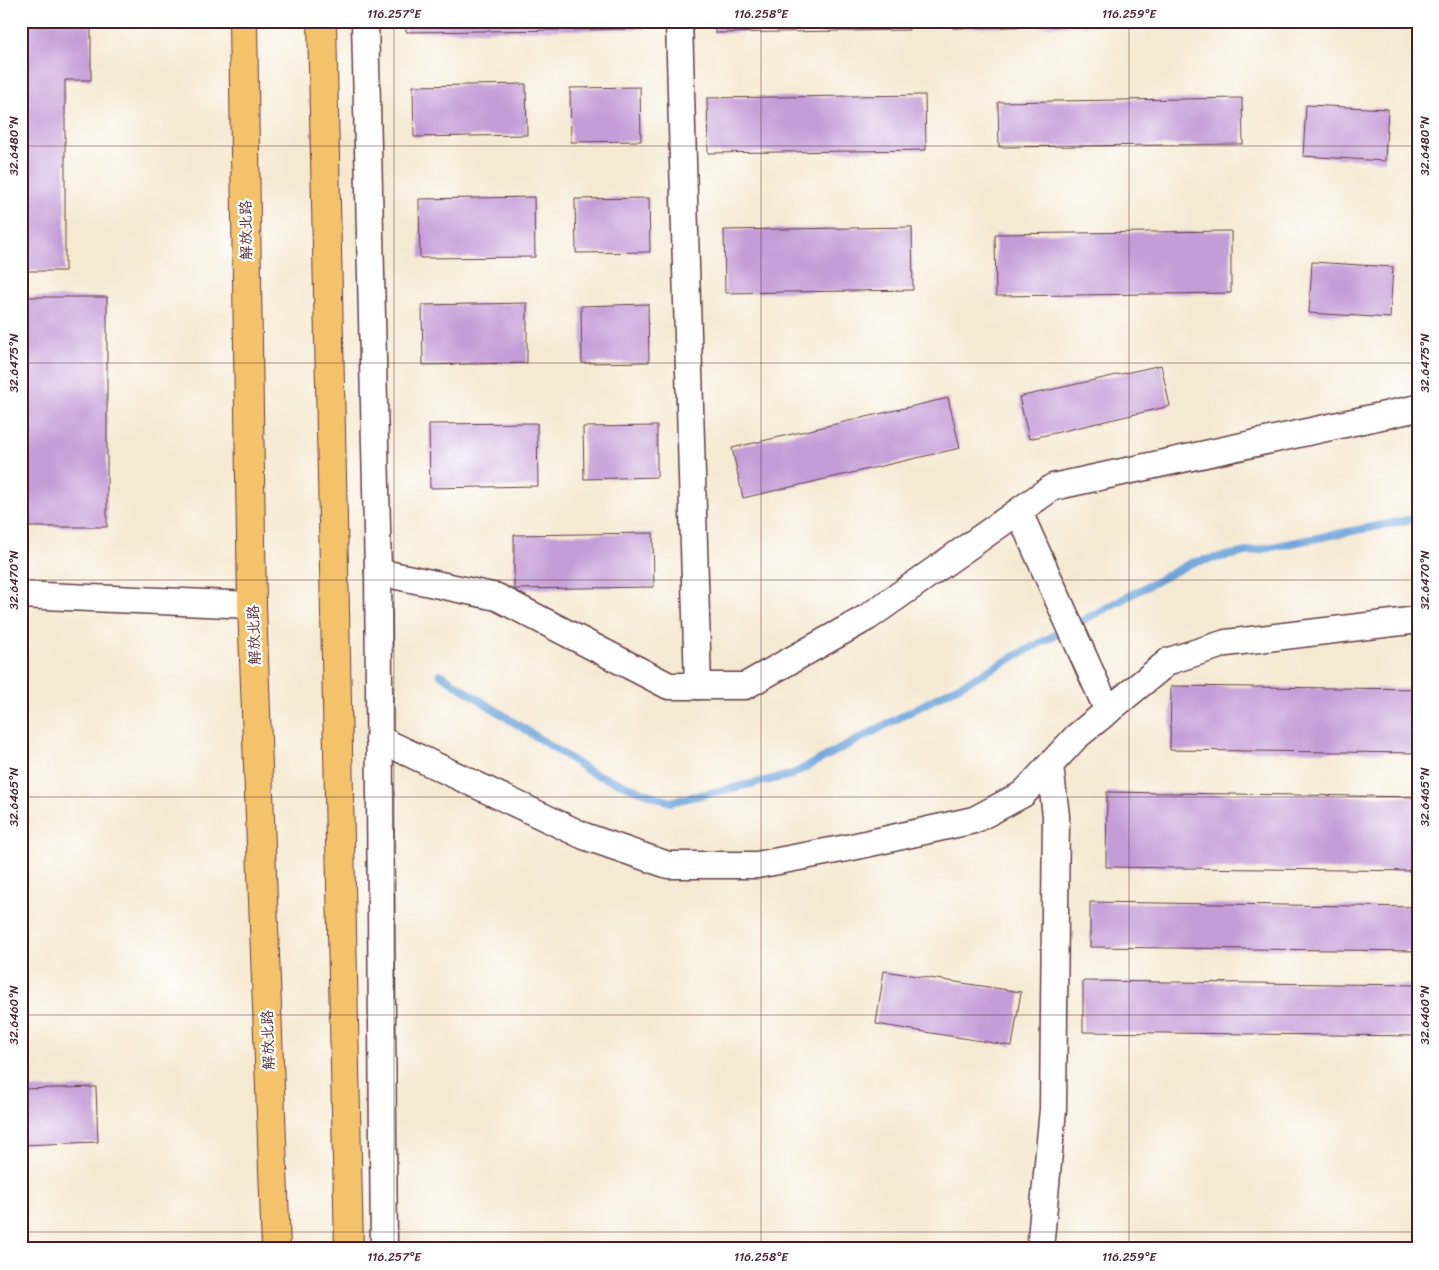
<svg xmlns="http://www.w3.org/2000/svg" width="1439" height="1270" font-family="Sriracha,'LXGW WenKai TC',sans-serif">
<rect width="100%" height="100%" fill="#fff"/>
<filter id="ink" filterUnits="userSpaceOnUse"><feTurbulence type="fractalNoise" baseFrequency=".02" numOctaves="2"/><feDisplacementMap in="SourceGraphic" scale="10" xChannelSelector="R" yChannelSelector="G"/><feConvolveMatrix kernelMatrix="1 2 1 2 8 2 1 2 1" color-interpolation-filters="sRGB"/></filter>
<filter id="wash" filterUnits="userSpaceOnUse"><feTurbulence type="fractalNoise" baseFrequency=".0096" numOctaves="4" result="noise"/><feDisplacementMap in="SourceGraphic" scale="20" xChannelSelector="R" yChannelSelector="G"/><feGaussianBlur stdDeviation="1.12" result="paint"/><feColorMatrix in="noise" values="0 0 0 0 0 0 0 0 0 0 0 0 0 0 0 0 0 1.4 0 .05"/><feComposite in="paint" operator="in"/></filter>
<g filter="url(#wash)">
<rect width="100%" height="100%" fill="#f5e9d2"/>
<g fill="none" stroke-linecap="round" stroke-linejoin="round">
<path stroke="#6ca2d9" stroke-width="8" d="M440,674L592,773L670,802L791,775L1191,563L1418,518"/>
</g>
<g id="blocks">
<g fill="#c49cd7">
<path d="M21,21H91V80H65V271H21Z"/>
<path d="M406,21H645V29L406,32Z"/>
<path d="M715,21H909V30L715,33Z"/>
<path d="M952,21H1162V24L952,28Z"/>
<path d="M1197,21H1297V23L1197,25Z"/>
<path d="M526,84L527,135L414,137L413,86Z"/>
<path d="M640,87L641,141L571,142L570,88Z"/>
<path d="M925,95L926,150L708,153L707,98Z"/>
<path d="M1242,98L1243,144L999,147L998,102Z"/>
<path d="M1306,105L1388,109L1385,161L1303,156Z"/>
<path d="M534,197L535,257L420,258L419,199Z"/>
<path d="M649,198L650,252L576,253L575,199Z"/>
<path d="M912,227L913,290L725,293L724,230Z"/>
<path d="M1231,231V293L996,296L995,234Z"/>
<path d="M1312,262L1393,267L1390,318L1309,313Z"/>
<rect x="21" y="297" width="86" height="230"/>
<path d="M527,303V363L423,365L422,305Z"/>
<path d="M648,304L649,362L582,363L581,306Z"/>
<path d="M1161,365L1170,406L1029,439L1019,397Z"/>
<path d="M948,398L960,448L743,498L732,448Z"/>
<path d="M537,423L538,486L430,488L429,424Z"/>
<path d="M657,426V477L584,479L583,427Z"/>
<path d="M653,533L654,587L514,589V535Z"/>
<path d="M1171,686L1418,689V753L1170,750Z"/>
<path d="M1107,792L1418,797V871L1106,867Z"/>
<path d="M1090,902L1418,907V951L1090,947Z"/>
<path d="M884,971L1021,992L1012,1046L876,1024Z"/>
<path d="M1083,981L1418,985V1036L1083,1032Z"/>
<path d="M96,1087L98,1142L21,1145V1089Z"/>
</g>
</g>
</g>
<g filter="url(#ink)">
<use href="#blocks" fill-opacity="0" stroke="#643d44" stroke-width="1"/>
<g fill="none" stroke-linecap="round" stroke-linejoin="round">
<g stroke="#643d44" stroke-width="29">
<g id="minor">
<path d="M365,21L378,572L384,1249"/>
<path d="M679,21L698,686"/>
<path d="M1019,512L1108,711"/>
<path d="M378,572L497,597L669,686H745L868,617L1053,487L1418,408"/>
<path d="M21,595L252,605"/>
<path d="M379,739L584,836L668,865H757L852,847L974,820L1023,794L1076,737L1169,661L1226,643L1418,620"/>
<path d="M1040,1249L1053,1109L1056,816L1050,766"/>
</g>
</g>
<g stroke="#643d44" stroke-width="30">
<g id="primary">
<path d="M243,21L252,605L276,1249"/>
<path d="M322,21L349,1249"/>
</g>
</g>
<use href="#minor" stroke="#fff" stroke-width="26"/>
<use href="#primary" stroke="#f4c26a" stroke-width="28"/>
</g>
</g>
<path fill="none" stroke="#4a1f2b" stroke-width="1" stroke-opacity="0.45" d="M26,21V1249M394,21V1249M761,21V1249M1129,21V1249M21,146H1418M21,363H1418M21,580H1418M21,797H1418M21,1015H1418M21,1232H1418"/>
<g text-anchor="middle" dominant-baseline="central" stroke-width="4.5" stroke-linejoin="round" paint-order="stroke">
<g font-size="15" fill="#4a1f2b" stroke="#fff">
<text transform="translate(246 230) rotate(-91)">解放北路</text>
<text transform="translate(254 635) rotate(-92)">解放北路</text>
<text transform="translate(268 1040) rotate(-92)">解放北路</text>
</g>
</g>
<rect width="1439" height="1270" fill="none" stroke="#fff" stroke-width="55"/>
<rect x="28" y="28" width="1384" height="1214" fill="none" stroke="#4a1f2b" stroke-width="2"/>
<g font-size="12" text-anchor="middle" fill="#4a1f2b">
<text x="394" y="18">116.257°E</text>
<text x="761" y="18">116.258°E</text>
<text x="1129" y="18">116.259°E</text>
<text transform="translate(14 146) rotate(-90)" y="4">32.6480°N</text>
<text transform="translate(1425 146) rotate(-90)" y="4">32.6480°N</text>
<text transform="translate(14 363) rotate(-90)" y="4">32.6475°N</text>
<text transform="translate(1425 363) rotate(-90)" y="4">32.6475°N</text>
<text transform="translate(14 580) rotate(-90)" y="4">32.6470°N</text>
<text transform="translate(1425 580) rotate(-90)" y="4">32.6470°N</text>
<text transform="translate(14 797) rotate(-90)" y="4">32.6465°N</text>
<text transform="translate(1425 797) rotate(-90)" y="4">32.6465°N</text>
<text transform="translate(14 1015) rotate(-90)" y="4">32.6460°N</text>
<text transform="translate(1425 1015) rotate(-90)" y="4">32.6460°N</text>
<text x="394" y="1261">116.257°E</text>
<text x="761" y="1261">116.258°E</text>
<text x="1129" y="1261">116.259°E</text>
</g>
</svg>
